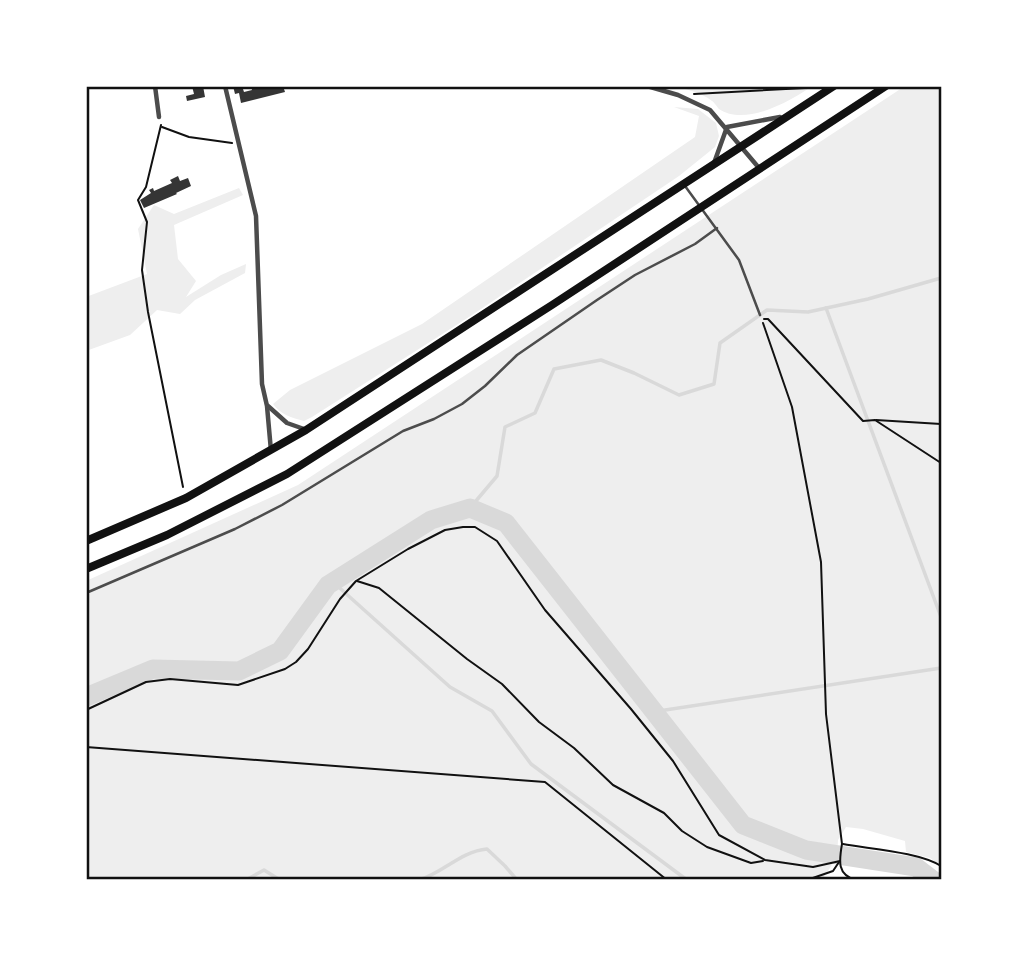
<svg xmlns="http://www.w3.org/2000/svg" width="1027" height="966" font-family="'Golos Text',sans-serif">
<rect width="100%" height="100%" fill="#fff"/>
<g fill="#eee">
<path d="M670,86H812C791,101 745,127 719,109C718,108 714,102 712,101C701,92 683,88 670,86Z"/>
<path d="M905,86H941V866L930,858L906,852L905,841L863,829L846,827L838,840L837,857L822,880H86V581L298,485Z"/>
<path d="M674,107L698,109L716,123L719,136L715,147L679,176L469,317L312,417L304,421C292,418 280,414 273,404L290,390L422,324L695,137L699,116Z"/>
<path d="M239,188L243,195L174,225L178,259L196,281L186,297L221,275L246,264L245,273L195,300L180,314L157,310L130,335L86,351V297L147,274L138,229L154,205L174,214Z"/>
</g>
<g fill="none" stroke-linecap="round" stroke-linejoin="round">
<g stroke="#d9d9d9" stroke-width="3.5">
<path d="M826,308L941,617"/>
<path d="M470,508L497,476L505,427L535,413L554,369L601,360L634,373L679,395L714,384L720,343L767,310L808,312L868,299L941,278"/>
<path d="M333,582L450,687L492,711L531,764L687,880"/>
<path d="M652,712L941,668"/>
<path d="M246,880L264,870L280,880"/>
<path d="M419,880C443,873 461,851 487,849L505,866L517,880"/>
</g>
<path stroke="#d9d9d9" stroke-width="19" d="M86,697L153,669L239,671L280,651L328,585L431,520L470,508L506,523L743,825L806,850L916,867L933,880"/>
</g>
<g fill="#353535">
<path d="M192,86H203L205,97L187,101L186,96L194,94Z"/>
<path d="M233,86H242L244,92L252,90L251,86H283L285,92L241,103L239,93L235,94Z"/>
<path d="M178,176L180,181L188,178L191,186L176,193L177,194L144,208L140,200L151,193L149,190L153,188L154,191L172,183L170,180Z"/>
</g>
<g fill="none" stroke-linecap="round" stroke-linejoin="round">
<g stroke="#111" stroke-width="2">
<path d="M694,94L805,88L811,86"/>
<path d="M161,125L146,187L138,200L147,222L142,270L148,312L183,487"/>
<path d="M162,127L189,137L232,143"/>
<path d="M764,319H768L863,421L875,420L941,463"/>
<path d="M763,323L792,407L821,562L826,714L842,844C839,861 837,875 856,880"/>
<path d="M876,420L941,424"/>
<path d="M357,581L379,588L467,659L502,684L539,722L574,748L613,785L664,813L682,831L707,847L751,863L763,861"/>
<path d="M86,710L146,682L170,679L238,685L285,669L296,662L308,649L340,599L356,581L408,549L445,530L463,527H475L497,541L545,610L631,709L673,761L719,835L765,860L813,867L840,861"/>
<path d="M86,747L545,782L667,880"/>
<path d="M843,844C870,849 919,852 941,866"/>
<path d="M807,880L833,871L839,862"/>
</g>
<g stroke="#4c4c4c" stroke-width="2.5">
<path d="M685,186L739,260L760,315"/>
<path d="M86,593L235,529L282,505L403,431L434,419L462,404L485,386L517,355L597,300L635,275L695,244L717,228"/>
</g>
<g stroke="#4c4c4c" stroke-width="4.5">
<path d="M155,86L159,117"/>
<path d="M225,86L256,216L262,384L267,406L271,451"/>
<path d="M647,86L678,95L710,110L759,168"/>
<path d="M714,163L727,127L780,117"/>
<path d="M268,406L287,423L304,429"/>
</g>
<g stroke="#111" stroke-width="8">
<path d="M86,541L186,498L306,430L834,86"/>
<path d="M86,569L167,535L287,474L552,305L886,86"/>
</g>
</g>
<rect width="1027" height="966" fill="none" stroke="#ffffff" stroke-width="175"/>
<rect x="88" y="88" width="852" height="790" fill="none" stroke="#111" stroke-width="2.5"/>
</svg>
